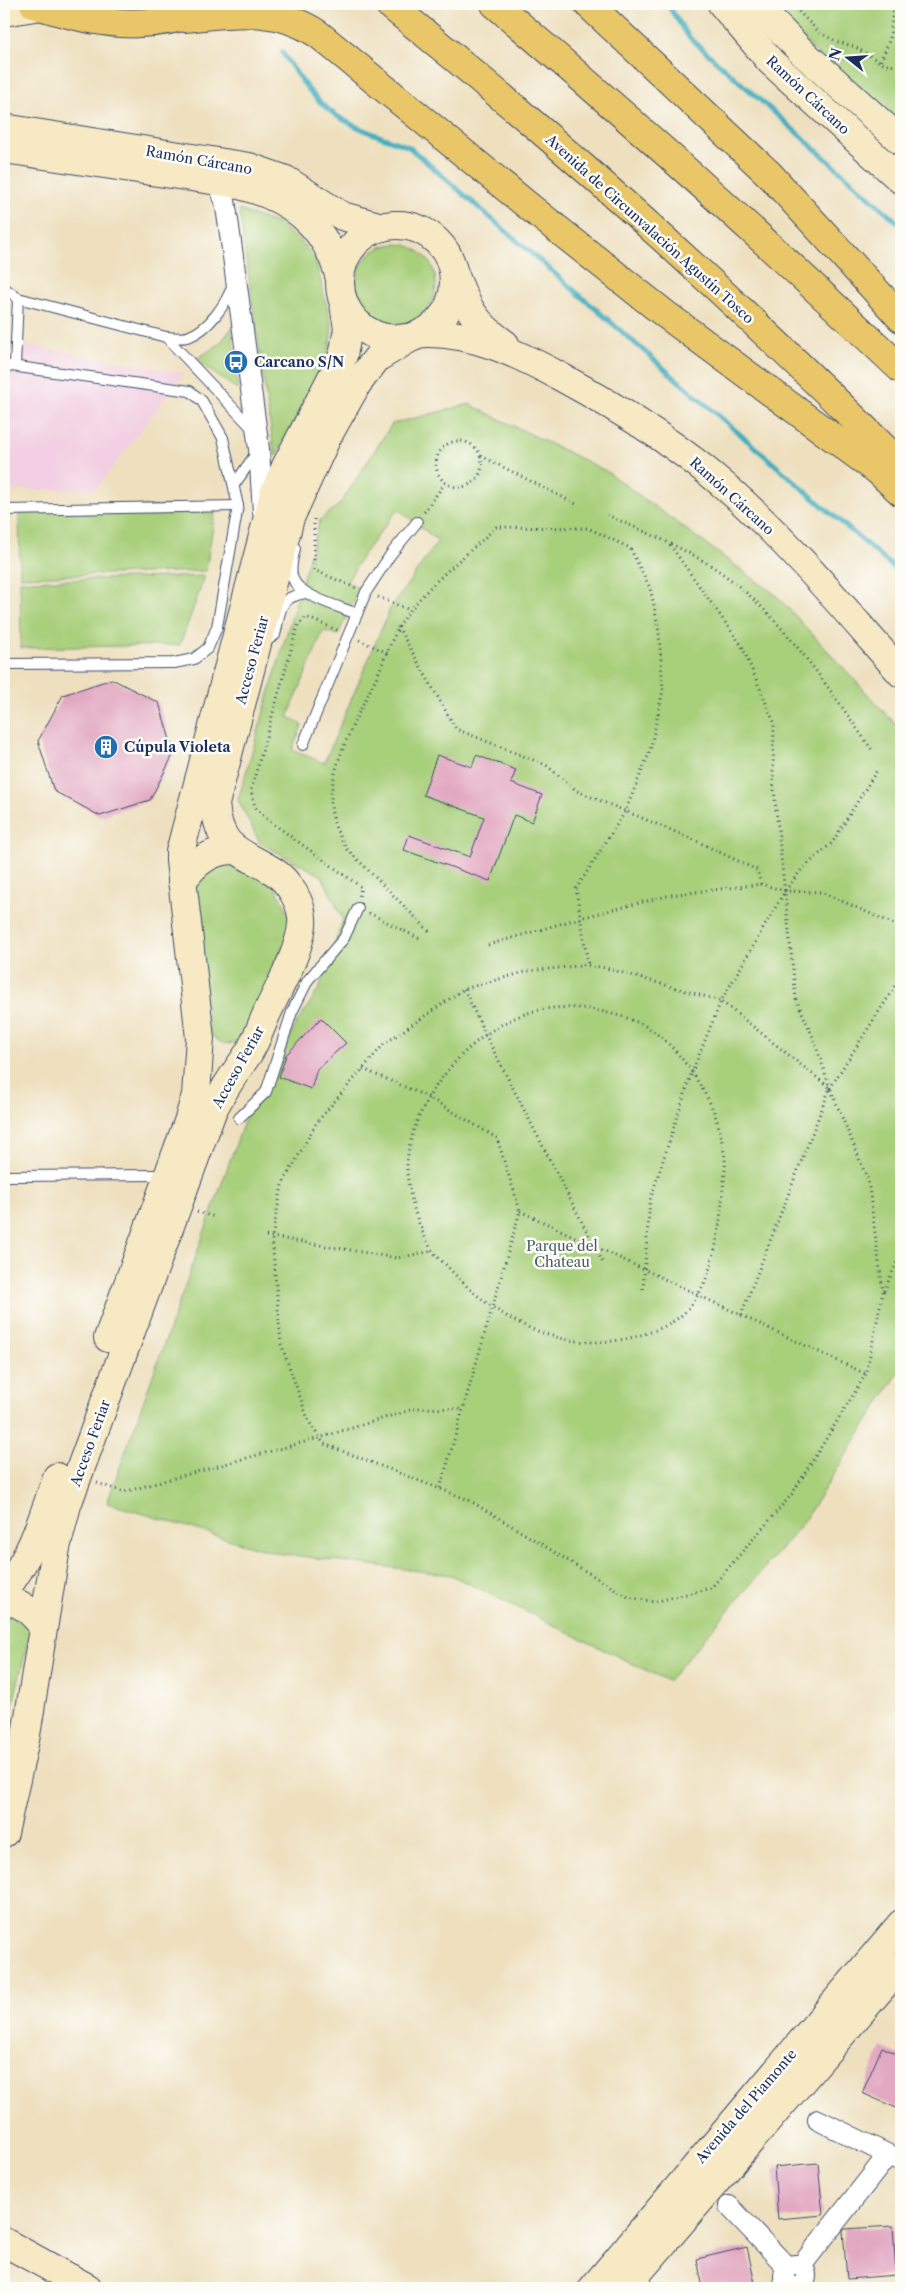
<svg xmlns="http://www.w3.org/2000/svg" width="905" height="2292" font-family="'Libre Caslon Text',serif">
<rect width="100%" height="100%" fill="#fdfcf7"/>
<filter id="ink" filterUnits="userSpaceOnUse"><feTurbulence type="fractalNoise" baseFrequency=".02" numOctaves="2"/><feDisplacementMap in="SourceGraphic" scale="10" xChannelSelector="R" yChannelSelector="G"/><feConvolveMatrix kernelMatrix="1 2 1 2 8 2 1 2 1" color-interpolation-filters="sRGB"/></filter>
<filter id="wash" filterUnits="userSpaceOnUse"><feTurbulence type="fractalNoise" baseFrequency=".0096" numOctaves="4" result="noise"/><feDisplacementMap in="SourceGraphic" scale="20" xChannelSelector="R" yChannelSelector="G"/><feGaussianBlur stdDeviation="1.12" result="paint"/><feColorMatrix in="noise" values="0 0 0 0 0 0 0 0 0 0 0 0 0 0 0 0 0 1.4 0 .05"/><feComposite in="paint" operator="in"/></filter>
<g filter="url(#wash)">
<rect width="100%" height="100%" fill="#eee0bf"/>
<path fill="#f2cfe2" d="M4,341L184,373L96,489L4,490Z"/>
<g fill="#a8cf7a" stroke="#627f6c" fill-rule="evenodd">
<path d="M766,4H901V134Z"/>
<path d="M239,210L279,224L302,243L315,258L332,328L328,358L275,457Z"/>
<circle cx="396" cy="284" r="40"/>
<path d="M232,328L238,390L195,360L219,344Z"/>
<path d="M469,404L606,471L776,595L901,730V1369L802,1524L668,1681L451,1575L275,1553L107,1503L246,1116L276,1072L294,1027L319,989L343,920L322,876L260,843L238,800L320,520L340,504L392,424ZM398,509L438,541L390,609L324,763L292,750L302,726L301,723L288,717L323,631L338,635L360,588L347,582L362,556Z"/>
<path d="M216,505L206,571L20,577L19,510Z"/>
<path d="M205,576L180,645L21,648L20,581Z"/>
<path d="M227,864L248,865L269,875L294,923L243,1039C226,1047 222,1045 209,1033L193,886L213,866Z"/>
<path d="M14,1612L31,1629L10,1716L4,1726V1613Z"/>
</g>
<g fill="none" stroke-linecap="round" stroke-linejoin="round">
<g stroke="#42aec0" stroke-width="5">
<path d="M667,4L689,37L901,225"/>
<path d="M282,52C294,70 306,89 322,104C345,126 380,136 409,147L901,574"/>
</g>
</g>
<g id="blocks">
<g fill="#e2a7c1">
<path d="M112,679L159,703L174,753L150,800L100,816L54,791L38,741L63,695Z"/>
<path d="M437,755L472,767L476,755L516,770L511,783L542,795L532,822L514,815L490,881L404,850L409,835L470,857L484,817L423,795Z"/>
<path d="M321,1018L346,1043L317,1069L311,1089L279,1077L286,1055Z"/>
<path d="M882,2047L901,2056V2110L862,2093Z"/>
<path d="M818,2163L823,2215L778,2219L774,2167Z"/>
<path d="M893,2226L896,2275L847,2279L843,2231L845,2229Z"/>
<path d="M747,2247L756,2288H703L697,2259Z"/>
</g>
</g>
</g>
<g filter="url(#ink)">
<use href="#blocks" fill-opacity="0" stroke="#3b4a6d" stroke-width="1"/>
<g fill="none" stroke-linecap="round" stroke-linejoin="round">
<g stroke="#3b4a6d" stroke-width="12">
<g id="lane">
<path d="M4,288L18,298L166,337C174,338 183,339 190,336C209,329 227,303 233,284"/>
<path d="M166,337L253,429"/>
<path d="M4,365L190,391L202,401L223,438L238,506L217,627L208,648L194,659L174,663L4,664"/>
<path d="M15,366L18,298"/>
<path d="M234,485L257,452"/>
<path d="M4,510L238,506"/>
<path d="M295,548C293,557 289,570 293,579C299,596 341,607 357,614"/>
<path d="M262,644L275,635C281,611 277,598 305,593"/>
<path d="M303,745L366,592L391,554L417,522"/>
<path d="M239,1118L266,1092L292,1012L308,980L344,938L358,908"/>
<path d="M4,1176L165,1175"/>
</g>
</g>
<g stroke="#3b4a6d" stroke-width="22">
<g id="street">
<path d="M217,181L225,201L229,227L259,449L263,512"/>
<path d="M818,2120L901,2161"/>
<path d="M729,2206L787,2267"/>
<circle cx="795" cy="2276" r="11"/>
<path d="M801,2266L888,2155"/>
</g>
</g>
<g stroke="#3b4a6d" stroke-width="30">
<g id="secondary">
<path d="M722,4L771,62L901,180"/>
<path d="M755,4L801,51L901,141"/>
<path d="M4,12L41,6"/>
<path d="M4,128L249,167L286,180L342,216L382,227"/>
<path d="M4,149L231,183C286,195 326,222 340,279"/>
<circle cx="397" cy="282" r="57"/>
<path d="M454,273C467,307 474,323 505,344"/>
<path d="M422,333C472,331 518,354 561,377C620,409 677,444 727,488C791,544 845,610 901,673"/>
<path d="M182,882C194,863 211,850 234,850"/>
<path d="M108,1338L189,1119L196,1095L200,1038L180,861V852L274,494L286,466L343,356L348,329L344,304"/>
<path d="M4,1591C31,1558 43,1517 57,1477"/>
<path d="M4,1601C21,1600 33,1614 43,1626"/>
<path d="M4,1833L26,1735L56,1548L67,1505L212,1112C222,1091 235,1073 248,1054C256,1042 261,1026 267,1013C279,987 299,953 302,925C304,905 289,881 273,871C239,850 219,850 215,804L290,518L327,437L357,384L377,358L412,337"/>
<path d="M4,2242L88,2288"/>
<path d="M593,2288L901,1924"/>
<path d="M625,2288L901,1965"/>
</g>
</g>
<g stroke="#3b4a6d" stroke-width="30">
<path id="primary" d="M34,4C95,24 145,33 207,9"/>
</g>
<g stroke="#3b4a6d" stroke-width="30">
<g id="highway">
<path d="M389,4C568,148 739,303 901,465"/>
<path d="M495,4C634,122 769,243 901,369"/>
<path d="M588,4L769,174L901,318"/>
<path d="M184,18C234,13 274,5 318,34L532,209L665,314L877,470L901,492"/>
</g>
</g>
<g stroke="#3b4a6d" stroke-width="3" stroke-dasharray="1 4" stroke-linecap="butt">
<path d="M796,4L794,7L820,33L838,42L853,46L880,62"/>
<path d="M816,4L847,7L852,4"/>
<path d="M891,4L901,19"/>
<path d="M893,7L890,39L880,62L885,65L901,66"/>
<circle cx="459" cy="464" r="23"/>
<path d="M481,456L576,504"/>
<path d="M424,512L445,483"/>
<path d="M607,515C643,531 680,546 713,567C777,608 829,689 872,750"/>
<path d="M314,519V570L356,588"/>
<path d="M670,545L742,646L774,722L773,780"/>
<path d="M378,597L410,610"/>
<path d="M398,627L456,729L546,765L577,791L690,838L757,870L761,884L785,891L821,892L901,927"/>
<path d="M337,630L306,617L298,625L251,790L255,807L268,820L361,887L359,897"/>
<path d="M359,640L388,653"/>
<path d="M894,769L901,773"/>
<path d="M369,913L422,940"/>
<path d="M429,931L347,849C341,839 335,829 333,818C322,776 359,714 377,676C387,654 394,630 409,612C433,580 467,555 496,527L588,528L630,548L650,588L653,601L659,632L663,690L650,751L625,812L576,889L588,965"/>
<path d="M488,945L580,918L671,895L761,884"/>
<path d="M464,989L486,1036L603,1263"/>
<path d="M796,999L813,1037L830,1088L901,977"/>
<path d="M363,1069L428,1097L497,1138L520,1211L440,1489"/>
<path d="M692,1072C699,1084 707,1095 712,1108C719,1122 722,1142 725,1158C726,1168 724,1179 723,1189C720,1228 714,1285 683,1314C671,1325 653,1332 637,1336C566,1357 496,1321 449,1268C444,1262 436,1257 432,1250C418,1228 407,1192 407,1166C409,1100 474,1024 539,1010C559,1006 581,1007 600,1011C618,1015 638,1020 653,1031C669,1042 681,1057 692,1072L721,1001L606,968L588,965L528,971L464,989L384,1044L317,1122L282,1185L272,1238L281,1344L309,1422L324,1444L469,1500L628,1597L654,1602L711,1588L792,1494L866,1374L883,1292L868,1180L830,1088L721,1001L785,891L802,869L832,843L877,770"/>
<path d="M520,1211L866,1374"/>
<path d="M197,1212L215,1217"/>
<path d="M266,1236L397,1258L432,1251"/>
<path d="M643,1289L650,1200L692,1072"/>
<path d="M884,1291L901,1253"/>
<path d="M741,1315L830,1088"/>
<path d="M97,1483L124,1492L319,1438L417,1408L463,1409"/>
</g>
<use href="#lane" stroke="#fff" stroke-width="10"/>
<use href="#street" stroke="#fff" stroke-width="20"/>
<use href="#secondary" stroke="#f6e9c3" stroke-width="28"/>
<use href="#primary" stroke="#e9c769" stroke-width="28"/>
<use href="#highway" stroke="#e9c769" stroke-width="28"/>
<path stroke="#3b4a6d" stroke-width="3" stroke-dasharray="1 4" stroke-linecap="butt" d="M773,780L796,999"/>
</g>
</g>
<defs>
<g id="bus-disc" transform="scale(1.25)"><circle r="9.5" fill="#1f6fb2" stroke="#fdfcf7"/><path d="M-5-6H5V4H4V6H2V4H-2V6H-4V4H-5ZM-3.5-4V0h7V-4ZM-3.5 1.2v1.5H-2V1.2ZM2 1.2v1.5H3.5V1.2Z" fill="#fff"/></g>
<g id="building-disc" transform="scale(1.25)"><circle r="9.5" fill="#1f6fb2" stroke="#fdfcf7"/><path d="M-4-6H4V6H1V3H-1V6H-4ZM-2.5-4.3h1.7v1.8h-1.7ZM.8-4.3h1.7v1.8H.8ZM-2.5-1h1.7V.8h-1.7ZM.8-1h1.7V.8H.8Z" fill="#fff"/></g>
</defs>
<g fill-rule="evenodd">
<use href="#bus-disc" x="236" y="362"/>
<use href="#building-disc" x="106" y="747"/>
</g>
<g text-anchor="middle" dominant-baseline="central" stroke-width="5" stroke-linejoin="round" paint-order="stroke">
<g font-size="14" fill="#1b2f5e" stroke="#fdfcf7">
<text transform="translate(808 95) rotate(43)">Ramón Cárcano</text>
<text transform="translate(199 160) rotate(10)">Ramón Cárcano</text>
<text transform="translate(650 229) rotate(42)">Avenida de Circunvalación Agustín Tosco</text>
<text transform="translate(732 496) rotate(42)">Ramón Cárcano</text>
<text transform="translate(252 660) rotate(-75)">Acceso Feriar</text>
<text transform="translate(238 1067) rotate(-61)">Acceso Feriar</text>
<text transform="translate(90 1443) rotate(-70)">Acceso Feriar</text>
<text transform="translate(746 2106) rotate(-49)">Avenida del Piamonte</text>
</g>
<g font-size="14" font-weight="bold" fill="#1b2f5e" stroke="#fdfcf7" text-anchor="start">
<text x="254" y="362">Carcano S/N</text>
<text x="124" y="747">Cúpula Violeta</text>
</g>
<g font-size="14" fill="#455f66" stroke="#fdfcf7">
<text x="562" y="1246">Parque del<tspan x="562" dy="16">Chateau</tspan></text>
</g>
</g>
<rect width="905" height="2292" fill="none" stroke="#fdfcf7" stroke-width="20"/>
<g transform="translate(848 58) rotate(287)" stroke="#fdfcf7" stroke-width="4" paint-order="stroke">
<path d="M0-4L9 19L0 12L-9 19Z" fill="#1b2f5e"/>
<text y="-8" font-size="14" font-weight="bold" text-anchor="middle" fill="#1b2f5e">N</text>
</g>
</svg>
